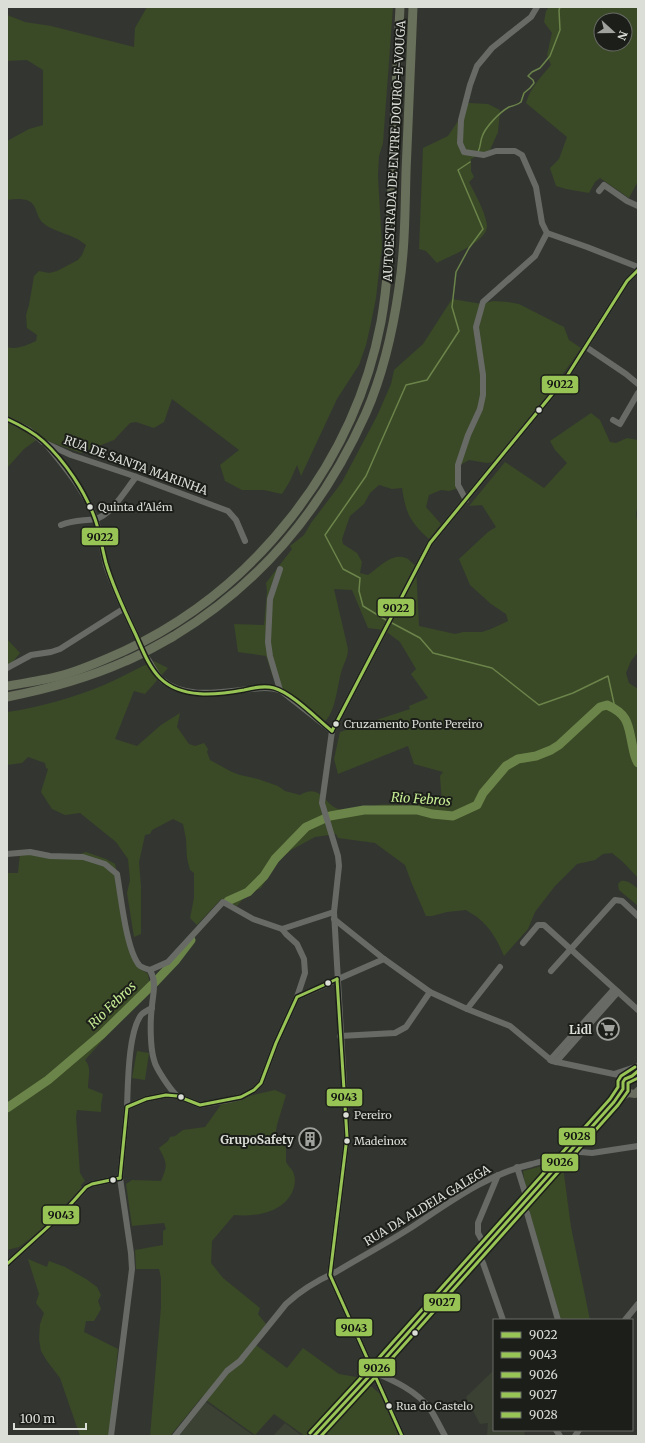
<svg xmlns="http://www.w3.org/2000/svg" width="645" height="1443" font-family="Merriweather,serif">
<rect width="100%" height="100%" fill="#333630"/>
<g fill="#3b4133">
<path d="M494,1370V1430H525L524,1436H487L488,1423L480,1424L466,1397Z"/>
<path d="M206,1402L254,1436H179Z"/>
<path d="M285,1423L302,1436H273Z"/>
</g>
<g fill="#3a4926" fill-rule="evenodd">
<path d="M147,7H393L383,143L379,156L378,176L382,246L376,298L371,323L366,345L359,365L337,399L301,476L297,465L290,481L282,494L264,490H242L225,481L220,465L239,450L172,399L164,422L154,428L136,422L130,423L114,440L81,453L39,438L24,449L7,468V347C17,350 27,345 36,341L37,335L27,328L26,315L29,305L34,276L39,271L49,273L57,271L78,260L82,255L86,245C72,233 54,233 42,222C36,216 37,205 29,201C22,198 14,199 7,200V141L29,129L43,125V70L27,60L7,61V15L25,22L51,26L134,47L135,28Z"/>
<path d="M549,7H638V181L629,198L600,178L595,182L589,193L566,189L556,186L550,168L559,159L567,137L526,103C530,88 541,77 551,65L547,55L552,33L544,22L546,11ZM601,20H625V44H601Z"/>
<path d="M469,103L488,104L500,110L498,132L490,150L471,159V171L474,177L469,182C475,194 485,211 487,225C488,242 449,256 437,263L426,251L419,249L423,148L448,136L458,121L463,108Z"/>
<path d="M452,299L482,304L493,301L508,302L519,304L564,327L569,340L581,348L552,390L494,462L487,463L469,460L460,465L459,488L449,491L441,490L429,495L426,507L441,524L429,539C409,521 406,513 402,488L392,489L379,485L370,493L364,504L350,516L342,539L343,544L357,553L362,562L360,573L368,575C378,568 392,552 406,558C409,559 413,564 416,566L419,626L455,634L463,632H482L491,629L508,621L506,614L491,604L470,585L459,559L488,532L496,527L482,505L469,506L505,462L544,488L567,463L555,450L550,441L591,413L600,420L610,442L616,443L627,438L638,440V504L636,514L638,526V652L631,661L626,673L629,683L638,689V878L623,862L612,853L603,854L595,860L577,864L555,886L535,912L528,929L504,956C498,941 490,927 477,917C473,914 469,912 466,910L447,912L432,916H426L412,884L405,865L375,843L338,838L336,834L315,837L291,850L277,862L261,888L247,894L237,906L221,899L197,925L190,918L194,898V873L190,870L187,858L186,839L183,824L173,819L152,830L150,834L145,835L139,862L141,886V934L134,937L127,893L130,880L128,859L116,842L80,813L65,815L52,809L41,792L48,769L46,768L45,763L28,757L22,763L7,765V712C38,708 75,697 104,685C121,678 137,668 154,661L168,668L145,694L134,691L115,739L137,746L161,725L180,713L177,727L189,744L195,746L204,743L208,749L207,752L210,760L232,772L240,775L258,779L278,786L285,791L300,795C320,783 323,803 338,809C352,814 365,807 378,805C387,804 396,805 405,805C418,805 430,804 442,804L440,776L443,772L414,764L408,746L338,774L334,759L340,732L410,709L409,706L428,698L411,674L416,669L400,642L384,630L368,628L352,590L334,589L348,649C348,658 343,664 341,673C337,687 335,718 321,724L279,688L273,677L266,656L238,652L234,624L264,625L267,591L266,583L292,549L290,546L304,535L311,523L342,482L377,416L391,384L394,370L423,344Z"/>
<path d="M7,639L20,653L11,664L7,666Z"/>
<path d="M86,852L106,859L115,864L131,942L142,970L148,974L151,991L109,1033L85,1060C92,1068 88,1077 88,1088L103,1094L101,1105V1112L77,1110L76,1117L80,1173L85,1181L81,1185L82,1188L35,1235L19,1247L7,1250V873H18L20,853L72,857Z"/>
<path d="M621,881C628,880 633,885 638,889V906L619,890L618,884Z"/>
<path d="M137,1051L149,1053L145,1080L132,1078Z"/>
<path d="M275,1090L286,1095L277,1125L274,1142L286,1147V1162C288,1166 292,1169 293,1172C296,1178 295,1185 293,1190C284,1213 255,1217 234,1215L212,1241L211,1263L223,1278L260,1308L258,1314L266,1324L252,1342L287,1368L303,1348L339,1374L362,1378L380,1394L399,1436H330L325,1432L321,1436H305L274,1414L255,1435L202,1397L170,1436H150L161,1307V1278L159,1269H136L135,1250L163,1245V1231L166,1229L164,1223L132,1226L126,1184L132,1180L161,1181C168,1165 167,1163 159,1148L168,1141L170,1137L175,1136L183,1130L205,1127L223,1102Z"/>
<path d="M553,1163L563,1167L571,1227L590,1320H561L528,1207L523,1171Z"/>
<path d="M28,1259L47,1267L49,1261L65,1267L86,1279L97,1287L101,1295L98,1301L101,1309L94,1321H86L84,1332L118,1349L109,1436H80L60,1378L47,1361L41,1351L39,1339L40,1324L44,1313L36,1303L39,1294Z"/>
</g>
<g fill="none" stroke-linecap="round" stroke-linejoin="round">
<g stroke="#6b844a" stroke-width="1.5">
<path d="M478,152C481,146 480,142 482,137C485,127 500,112 509,107C513,106 517,105 521,102L524,93L530,88L534,83L533,80L528,76L532,72L540,68L550,56L560,30L559,10L560,7"/>
<path d="M386,620L363,606L359,591L360,578L343,569L325,535L366,476L406,385L427,380L459,331L452,307L456,272L469,248L483,229L458,170L470,162"/>
<path d="M392,623L420,638L433,653L492,668L539,705L573,693L608,676L615,708"/>
</g>
<g stroke="#6b844a" stroke-width="9">
<path d="M228,901L248,892L264,876L275,859L306,827L330,816L364,810H417L432,814L453,816L477,805L483,793L506,766L518,759L536,756L551,750L559,745L600,707L607,705C630,715 628,726 633,748C634,753 635,758 638,763"/>
<path d="M7,1108L48,1080L102,1034L156,981L175,961L191,940"/>
</g>
<path stroke="#4c4f49" stroke-width="6" stroke-dasharray="6 3" stroke-linecap="butt" d="M135,633L149,661"/>
<g stroke="#686a66" stroke-width="6">
<path d="M537,7L531,17L492,48L477,66L470,85L461,120L460,143L464,152L484,155L496,151H515L522,155L536,187L542,223L547,233L587,247L638,267"/>
<path d="M599,191L604,185L627,201L638,206"/>
<path d="M586,347L626,374L638,384"/>
<path d="M7,419L29,430L43,442L71,455L134,476L228,511L236,520L245,541"/>
<path d="M613,420L620,424L638,393"/>
<path d="M46,444C65,467 84,490 95,518C101,534 102,552 107,568C115,590 125,612 135,633"/>
<path d="M466,500L458,485V465L468,435L480,409L483,395V375L476,327L483,302L535,256L547,233"/>
<path d="M61,525C73,520 83,521 95,519C111,516 126,489 136,477"/>
<path d="M280,569L270,599L268,642L270,656L280,690L332,731"/>
<path d="M149,661C153,667 156,674 161,679C182,698 215,693 241,690C255,689 266,686 280,690"/>
<path d="M7,668L31,655L51,652L60,649L123,609"/>
<path d="M7,854L30,852L50,856L83,857L105,864L117,874C121,896 126,949 139,965C142,968 147,969 150,970L168,962L223,902L253,919L282,929L334,912"/>
<path d="M334,919L384,959L430,992L467,1009L510,1026L552,1061L628,1077"/>
<path d="M523,943L538,925H544L638,1010"/>
<path d="M150,970C157,983 153,993 152,1006C150,1020 150,1047 154,1060C156,1069 170,1089 177,1096"/>
<path d="M551,971L615,900L622,901L638,916"/>
<path d="M297,997L384,959"/>
<path d="M467,1009L500,967"/>
<path d="M340,1036L395,1033L406,1027L430,992"/>
<path d="M550,1060L614,989"/>
<path d="M556,1062L618,992"/>
<path d="M614,1074L638,1066"/>
<path d="M127,1107C128,1084 128,1033 141,1015C144,1012 148,1010 152,1008"/>
<path d="M569,1151L592,1153L638,1146"/>
<path d="M517,1167L527,1199"/>
<path d="M521,1206L527,1213L558,1320"/>
<path d="M485,1246L478,1233V1223L498,1175"/>
<path d="M478,1254L483,1263L503,1320"/>
<path d="M7,1264L61,1215L86,1187L92,1184L120,1178"/>
<path d="M625,1320L638,1304"/>
<path d="M373,1372C393,1380 417,1391 430,1409C436,1418 440,1427 445,1436"/>
<path d="M556,1430L560,1436"/>
<path d="M111,1436L132,1269L131,1253L120,1178L127,1107L146,1099L166,1095L177,1096L200,1105L228,1100L241,1097L254,1090L261,1083L276,1043L297,997L305,973L304,959L297,944L286,934L282,929"/>
<path d="M175,1436L227,1371L240,1361L286,1304C300,1291 318,1280 336,1272C361,1257 387,1243 412,1227C450,1202 487,1174 532,1164C542,1161 551,1159 562,1160"/>
<path d="M402,1436L330,1275L347,1137L334,912L339,866L338,856L322,803L332,731L430,543L567,376L627,281L638,270"/>
<path d="M575,1436L579,1430"/>
</g>
<g stroke="#686c5f" stroke-width="8">
<path d="M616,1101L628,1093L635,1094L638,1091"/>
<path d="M314,1436L373,1372L614,1102L623,1089V1082L625,1079L632,1076L638,1071"/>
</g>
<g stroke="#686f5a" stroke-width="9">
<path d="M7,686C25,683 45,680 63,675C84,669 104,660 124,651C255,590 354,464 381,322C389,277 390,231 392,186C394,127 397,67 400,7"/>
<path d="M7,697C48,689 88,678 126,661C143,654 158,645 174,636C262,583 324,507 366,413C383,374 393,330 399,288C405,250 405,211 406,172C408,117 411,62 413,7"/>
</g>
<g stroke="#1c1e1a" stroke-width="6">
<g id="bus-1">
<path d="M7,419C20,425 33,432 43,441C65,461 85,491 95,519C100,533 102,548 106,563C113,587 124,610 135,633C142,648 148,666 160,678C181,699 217,695 244,690C253,688 264,685 274,688C292,693 317,719 332,731"/>
<path d="M332,731L430,543L567,376L627,281L638,270"/>
</g>
</g>
<g stroke="#1c1e1a" stroke-width="6">
<g id="bus-2">
<path d="M337,979L347,1137L330,1275L402,1436"/>
<path d="M120,1178L127,1107L146,1099L166,1095L177,1096L200,1105L241,1097L254,1090L261,1083L276,1043L297,997L337,979"/>
<path d="M7,1264L61,1215L86,1187L92,1184L120,1178"/>
</g>
</g>
<g stroke="#1c1e1a" stroke-width="6">
<path id="bus-3" d="M314,1436L373,1372L614,1102L623,1089V1082L625,1079L632,1076L638,1071"/>
</g>
<g stroke="#1c1e1a" stroke-width="6">
<path id="bus-4" d="M321,1436L377,1375L618,1105L628,1091V1083L638,1078"/>
</g>
<g stroke="#1c1e1a" stroke-width="6">
<path id="bus-5" d="M310,1433L369,1369L610,1099L618,1087V1081L621,1076L635,1067"/>
</g>
<use href="#bus-1" stroke="#98c455" stroke-width="3"/>
<use href="#bus-2" stroke="#98c455" stroke-width="3"/>
<use href="#bus-3" stroke="#98c455" stroke-width="3"/>
<use href="#bus-4" stroke="#98c455" stroke-width="3"/>
<use href="#bus-5" stroke="#98c455" stroke-width="3"/>
</g>
<defs>
<g id="supermarket-ring" transform="scale(1.15)"><circle r="9.5" fill="#1c1e1a" stroke="#a0a39d" stroke-width="1.5"/><path d="M-6-5.5h2.5l.6 2H6L4.5 2H-2.5L-4.4-4H-6ZM-1.5 3.2a1.3 1.3 0 1 0 .1 0ZM3 3.2a1.3 1.3 0 1 0 .1 0Z" fill="#a0a39d"/></g>
<g id="building-ring" transform="scale(1.15)"><circle r="9.5" fill="#1c1e1a" stroke="#a0a39d" stroke-width="1.5"/><path d="M-4-6H4V6H1V3H-1V6H-4ZM-2.5-4.3h1.7v1.8h-1.7ZM.8-4.3h1.7v1.8H.8ZM-2.5-1h1.7V.8h-1.7ZM.8-1h1.7V.8H.8Z" fill="#a0a39d"/></g>
</defs>
<g fill-rule="evenodd">
<use href="#supermarket-ring" x="608" y="1029"/>
<use href="#building-ring" x="310" y="1139"/>
</g>
<g fill="#dbded7" stroke="#1c1e1a" stroke-width="1.5">
<circle cx="539" cy="410" r="3.5"/>
<circle cx="90" cy="507" r="3.5"/>
<circle cx="336" cy="724" r="3.5"/>
<circle cx="328" cy="983" r="3.5"/>
<circle cx="181" cy="1097" r="3.5"/>
<circle cx="346" cy="1115" r="3.5"/>
<circle cx="347" cy="1141" r="3.5"/>
<circle cx="113" cy="1180" r="3.5"/>
<circle cx="415" cy="1333" r="3.5"/>
<circle cx="389" cy="1406" r="3.5"/>
</g>
<g text-anchor="middle" dominant-baseline="central" stroke-width="4" stroke-linejoin="round" paint-order="stroke">
<g font-size="11" fill="#dbded7" stroke="#1c1e1a" text-anchor="start">
<text x="98" y="507">Quinta d'Além</text>
<text x="344" y="724">Cruzamento Ponte Pereiro</text>
<text x="354" y="1115">Pereiro</text>
<text x="354" y="1141">Madeinox</text>
<text x="396" y="1406">Rua do Castelo</text>
</g>
<g font-size="12" fill="#dbded7" stroke="#1c1e1a">
<text transform="translate(394 151) rotate(-87)">AUTOESTRADA DE ENTRE DOURO-E-VOUGA</text>
<text transform="translate(136 465) rotate(20)">RUA DE SANTA MARINHA</text>
<text transform="translate(427 1205) rotate(-31)">RUA DA ALDEIA GALEGA</text>
</g>
<g font-size="12" font-weight="bold" fill="#dbded7" stroke="#1c1e1a" text-anchor="end">
<text x="592" y="1029">Lidl</text>
<text x="294" y="1139">GrupoSafety</text>
</g>
<g font-size="13" font-style="italic" fill="#c8ef94" stroke="#1c1e1a">
<text transform="translate(421 799) rotate(4)">Rio Febros</text>
<text transform="translate(112 1005) rotate(-44)">Rio Febros</text>
</g>
</g>
<g stroke="#1c1e1a" stroke-width="1.5">
<rect x="541" y="375" width="38" height="19" rx="4" fill="#98c455"/>
<rect x="81" y="527" width="38" height="19" rx="4" fill="#98c455"/>
<rect x="377" y="598" width="38" height="19" rx="4" fill="#98c455"/>
<rect x="326" y="1088" width="37" height="19" rx="4" fill="#98c455"/>
<rect x="558" y="1127" width="38" height="19" rx="4" fill="#98c455"/>
<rect x="541" y="1153" width="38" height="19" rx="4" fill="#98c455"/>
<rect x="42" y="1205" width="38" height="20" rx="4" fill="#98c455"/>
<rect x="423" y="1293" width="38" height="19" rx="4" fill="#98c455"/>
<rect x="335" y="1318" width="38" height="19" rx="4" fill="#98c455"/>
<rect x="358" y="1358" width="38" height="19" rx="4" fill="#98c455"/>
</g>
<g font-size="11" text-anchor="middle" font-weight="bold" fill="#111">
<text x="560" y="388">9022</text>
<text x="100" y="541">9022</text>
<text x="396" y="612">9022</text>
<text x="344" y="1101">9043</text>
<text x="577" y="1140">9028</text>
<text x="560" y="1166">9026</text>
<text x="61" y="1219">9043</text>
<text x="442" y="1306">9027</text>
<text x="354" y="1332">9043</text>
<text x="377" y="1372">9026</text>
</g>
<rect width="645" height="1443" fill="none" stroke="#dbded7" stroke-width="16"/>
<rect x="493" y="1319" width="140" height="112" fill="#1c1e1a" stroke="#686b66"/>
<rect x="501" y="1332" width="20" height="6" fill="#98c455" stroke="#686b66"/>
<text x="529" y="1339" font-size="12" fill="#dbded7">9022</text>
<rect x="501" y="1352" width="20" height="6" fill="#98c455" stroke="#686b66"/>
<text x="529" y="1359" font-size="12" fill="#dbded7">9043</text>
<rect x="501" y="1372" width="20" height="6" fill="#98c455" stroke="#686b66"/>
<text x="529" y="1379" font-size="12" fill="#dbded7">9026</text>
<rect x="501" y="1392" width="20" height="6" fill="#98c455" stroke="#686b66"/>
<text x="529" y="1399" font-size="12" fill="#dbded7">9027</text>
<rect x="501" y="1412" width="20" height="6" fill="#98c455" stroke="#686b66"/>
<text x="529" y="1419" font-size="12" fill="#dbded7">9028</text>
<g transform="translate(613 32) rotate(111)"><circle r="19" fill="#1c1e1a" stroke="#686b66"/>
<path d="M0-3L7 15L0 10L-7 15Z" fill="#a0a39d"/>
<text y="-6" font-size="11" font-weight="bold" text-anchor="middle" fill="#dbded7">N</text>
</g>
<path d="M14 1423v6h72v-6" fill="none" stroke="#dbded7" stroke-width="2"/>
<text x="20" y="1423" font-size="12" fill="#dbded7" stroke="#1c1e1a" stroke-width="3" paint-order="stroke">100 m</text>
</svg>
